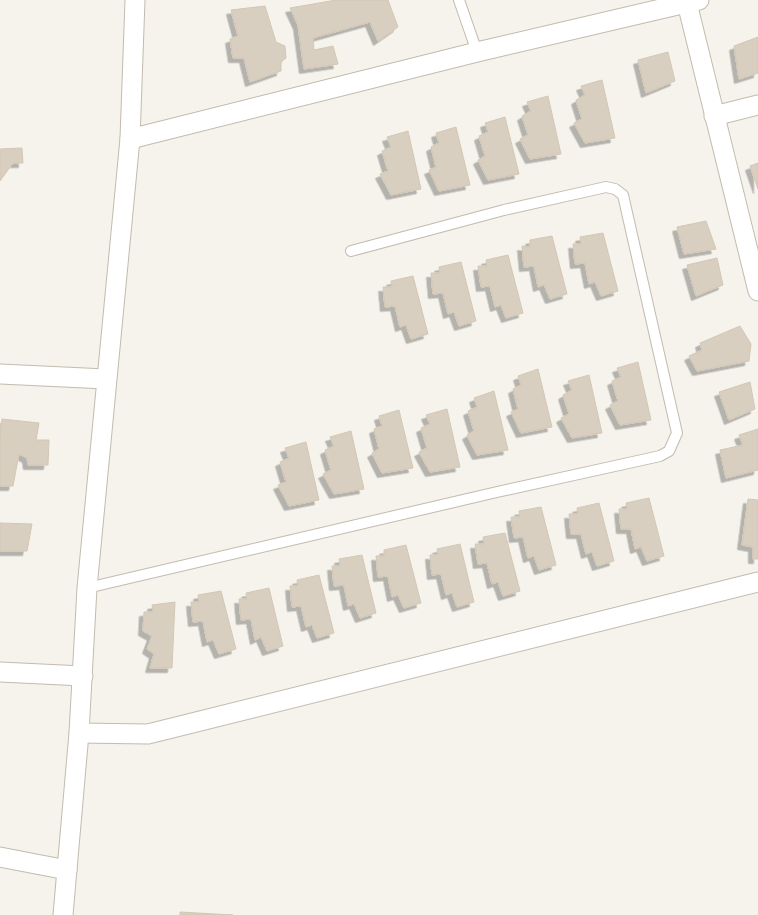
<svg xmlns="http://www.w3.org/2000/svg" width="758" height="915" font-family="'Archivo Narrow',sans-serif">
<defs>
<filter id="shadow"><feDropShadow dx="-4.5" dy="4.5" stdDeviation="0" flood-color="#0004"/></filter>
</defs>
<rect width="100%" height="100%" fill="#f6f3ec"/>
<g fill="#d8cfc1" stroke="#d3c7b4" filter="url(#shadow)">
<path d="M336,0H388L398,27L378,41L370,22L313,38L314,50L333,46L338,64L304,69L298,25L290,8Z"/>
<path d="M265,6L276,42L285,46L286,58L281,62V71L250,82L244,58H233L230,39L238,36L231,10Z"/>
<path d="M758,37V73L739,79L734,46Z"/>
<path d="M668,52L675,81L646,93L638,60Z"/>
<path d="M602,80L615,138L585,143L574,123L582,119L576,100L585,95L581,86Z"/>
<path d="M548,96L561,154L530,159L520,139L528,135L522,116L531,111L527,102Z"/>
<path d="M505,117L519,174L488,180L478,160L485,156L479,136L488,132L485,123Z"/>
<path d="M456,127L470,185L439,191L429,170L436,167L431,147L439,143L436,133Z"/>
<path d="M408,131L421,189L391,195L380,174L388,171L382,151L391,147L387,137Z"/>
<path d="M22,148L23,163H13L0,181V149Z"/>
<path d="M758,163V189L750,166Z"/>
<path d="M706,221L716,249L684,254L677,227Z"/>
<path d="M603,233L618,291L601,296L595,282L589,284L585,263L575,264L573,244H581L580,237Z"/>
<path d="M552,236L567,294L550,299L544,285L538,287L534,266L524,267L522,246L530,247V240Z"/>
<path d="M508,255L523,313L506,318L501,305L495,307L490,286L481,287L478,266H487L486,260Z"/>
<path d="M717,258L723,285L696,296L687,265Z"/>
<path d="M461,262L476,321L459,326L454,312L448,314L443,293L433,294L431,273H440L439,267Z"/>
<path d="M413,276L428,334L411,339L406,325L400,327L395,306L385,307L383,287H392L391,281Z"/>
<path d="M740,326L751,344L749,361L697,371L689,356L702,350L700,343Z"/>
<path d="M638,362L651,420L620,425L610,405L618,401L612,381L621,377L617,368Z"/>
<path d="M538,369L552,427L521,433L511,412L518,409L513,389L521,385L518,376Z"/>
<path d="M589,375L602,433L572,438L561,418L569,414L563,395L572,390L568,381Z"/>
<path d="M750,382L755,409L729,420L719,392Z"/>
<path d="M494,391L508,450L477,455L467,435L474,431L468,411L477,407L474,398Z"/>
<path d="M447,409L460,467L430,472L419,452L427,448L421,428L430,424L426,415Z"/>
<path d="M399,410L413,468L382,473L372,453L379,449L374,429L382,426L379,416Z"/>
<path d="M2,419L39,423L36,440H49L48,465H28L27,458L19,454L13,486H0V438Z"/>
<path d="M758,429V470L726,478L720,450L743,445L739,435Z"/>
<path d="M351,431L364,489L334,494L323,474L331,470L325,450L334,446L330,437Z"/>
<path d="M306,442L319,500L289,506L278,485L286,482L280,462L289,458L285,448Z"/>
<path d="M649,498L664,556L647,561L641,547L635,549L631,529H621L619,509H627L626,503Z"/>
<path d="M748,499L758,500V559H753V547L742,545Z"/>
<path d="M599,503L614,561L597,566L592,552L586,554L581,534H571L569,514H578L577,508Z"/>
<path d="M541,507L556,565L539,570L534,556L528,558L523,537L514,538L511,517H520L519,511Z"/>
<path d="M0,523L32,524L27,551H0Z"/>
<path d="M505,533L520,591L503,596L498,582L492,584L487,563L478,564L475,544H484L483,537Z"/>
<path d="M460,544L474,602L457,607L452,593L446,595L441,574L432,575L430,555H438L437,549Z"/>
<path d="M406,545L421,603L404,608L398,595L392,597L388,576L378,577L376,556H384V550Z"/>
<path d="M362,555L376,613L360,618L354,604L348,606L344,585L334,586L332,566H340L339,559Z"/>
<path d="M319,575L334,633L317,638L312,625L306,627L301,606L292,607L290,586H298L297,580Z"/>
<path d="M269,588L283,646L267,651L261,637L255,640L251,619L241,620L239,599H247L246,593Z"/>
<path d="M221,591L236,649L219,654L213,640L207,642L203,621L193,622L191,602H199L198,595Z"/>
<path d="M175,602L172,668H150L154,654L147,649L152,636L143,631L144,612H153L152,605Z"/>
<path d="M180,912L233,915H180Z"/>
</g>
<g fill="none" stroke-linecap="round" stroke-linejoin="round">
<g stroke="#c2bbae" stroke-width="12">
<g id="lane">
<path d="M459,0L477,52"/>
<path d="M87,588L497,492L660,456L669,451L677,433L623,195L615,189L606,187L504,210L351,251"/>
</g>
</g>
<g stroke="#c2bbae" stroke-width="21">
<g id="street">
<path d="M687,3L758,291"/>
<path d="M714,116L758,105"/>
<path d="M130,139L477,52L699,0"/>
<path d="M0,374L106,379"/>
<path d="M0,672L83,676"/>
<path d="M79,733L148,734L758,582"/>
<path d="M0,857L67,870"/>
<path d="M63,915L79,733L87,588L130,139L135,0"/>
</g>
</g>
<use href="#lane" stroke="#fff" stroke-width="10"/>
<use href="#street" stroke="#fff" stroke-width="19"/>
</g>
</svg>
